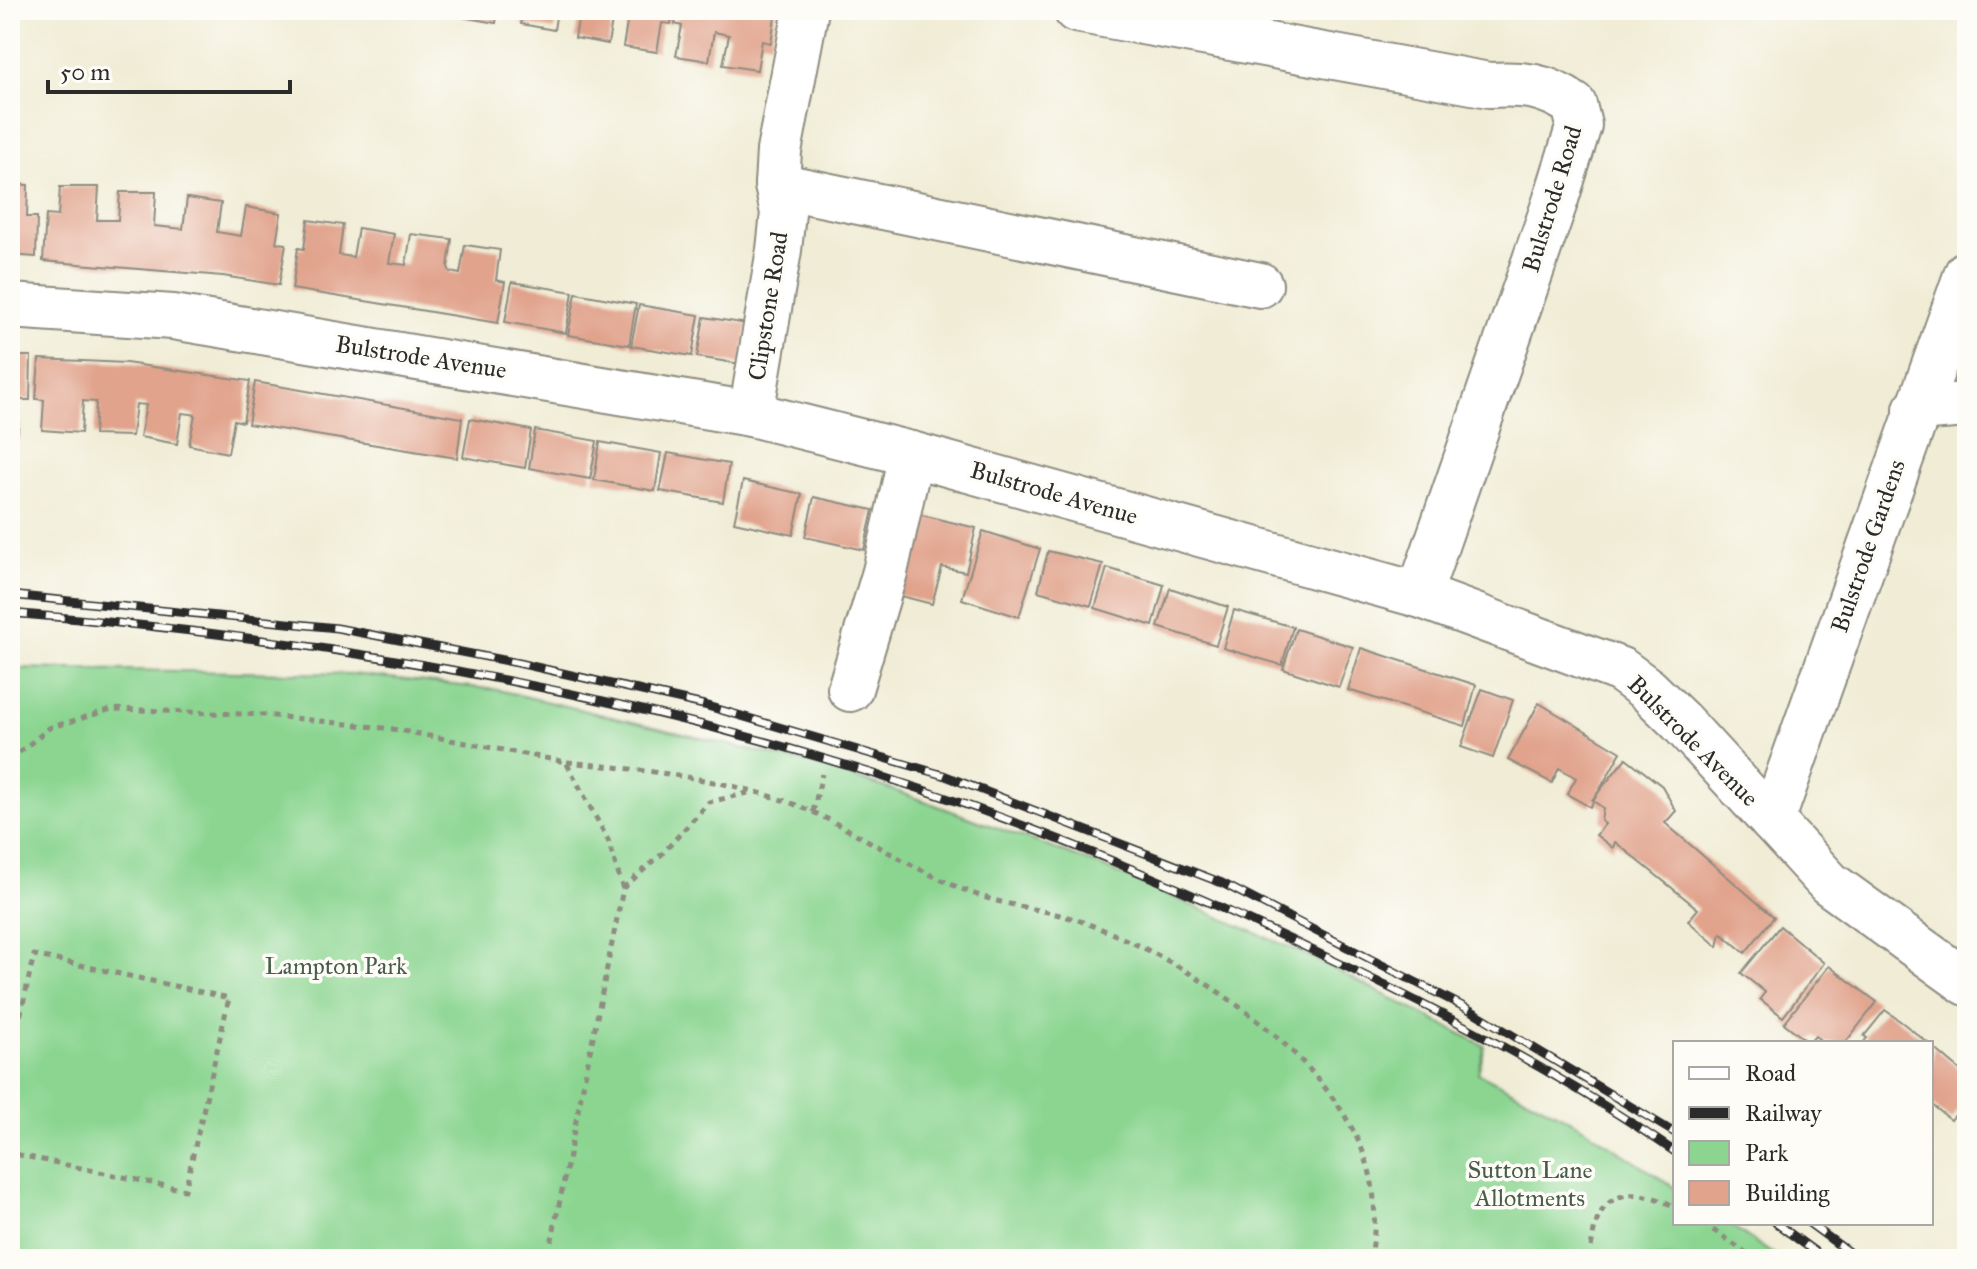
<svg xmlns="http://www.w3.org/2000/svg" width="1977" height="1269" font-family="'IM FELL Great Primer',serif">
<rect width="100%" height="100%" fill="#fdfcf7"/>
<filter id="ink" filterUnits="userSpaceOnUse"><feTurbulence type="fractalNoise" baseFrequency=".0125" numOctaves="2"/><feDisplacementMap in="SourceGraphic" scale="16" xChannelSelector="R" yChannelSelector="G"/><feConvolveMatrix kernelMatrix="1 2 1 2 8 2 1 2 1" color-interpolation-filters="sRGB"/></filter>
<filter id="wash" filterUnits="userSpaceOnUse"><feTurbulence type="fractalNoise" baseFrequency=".006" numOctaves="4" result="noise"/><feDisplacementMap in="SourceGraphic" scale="32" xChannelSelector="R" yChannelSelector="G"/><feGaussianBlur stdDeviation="1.8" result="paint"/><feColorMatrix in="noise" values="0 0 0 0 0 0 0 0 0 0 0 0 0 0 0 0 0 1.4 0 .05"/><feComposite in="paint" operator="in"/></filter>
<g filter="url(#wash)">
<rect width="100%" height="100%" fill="#f0ecd5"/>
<path fill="#8bd591" stroke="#5b805e" stroke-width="2" d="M10,668L353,674L498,690L818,766L908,795L1098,865L1298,951L1485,1046L1478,1073L1578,1124L1675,1188V1223H1727L1780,1259H10Z"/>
<g id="blocks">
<g fill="#e1a38c">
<path d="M464,10H498L496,23L462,17Z"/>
<path d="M523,10H557L554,30L521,24Z"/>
<path d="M580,10H673L671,24L662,23L657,52L623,47L628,17L623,16L613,15L608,44L575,38Z"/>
<path d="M677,10H776L771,43L762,41L757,70L723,65L729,35L714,32L709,61L676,56L682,26L675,24Z"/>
<path d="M10,184L28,185L27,217H37L36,257L10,255Z"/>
<path d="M60,187H99L97,220H118L120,192H156L154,226L183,229L187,198L221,203L217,232L241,236L246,207L281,213L276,243L286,244L279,285L223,276L43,261L46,215L58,216Z"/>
<path d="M308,220L343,225L339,255L353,257L358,228L394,234L389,263L406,265L411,234L452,239L448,267L450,272L460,274L465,245L500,250L496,280L505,282L498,323L292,289L298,248L304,249Z"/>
<path d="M512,282L573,292L566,333L505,322Z"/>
<path d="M576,293L636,304L629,345L568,335Z"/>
<path d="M639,305L699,315L692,356L631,346Z"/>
<path d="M704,317L748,324L741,364L697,357Z"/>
<path d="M10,356H31L30,400H19L18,433L10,431Z"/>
<path d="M39,359L126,363L250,381L243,422L234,420L228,453L189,445L195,415L191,414L182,413L177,444L140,437L146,405L136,404L132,436L94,435L96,402L83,401L81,433L42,430L44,400L36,399Z"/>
<path d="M255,382L462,418L457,458L248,424Z"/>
<path d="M470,419L531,430L525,468L463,457Z"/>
<path d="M535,430L597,441L590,479L529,468Z"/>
<path d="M600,442L661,453L655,491L594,480Z"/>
<path d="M668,453L729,464L723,502L660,491Z"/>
<path d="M743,481L802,494L793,535L734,522Z"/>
<path d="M814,497L873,510L864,550L805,537Z"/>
<path d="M913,513L976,528L966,572L942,567L932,604L893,594Z"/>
<path d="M983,531L1040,549L1019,617L962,599Z"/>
<path d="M1048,551L1103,564L1091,606L1038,591Z"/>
<path d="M1107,568L1164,585L1153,626L1095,608Z"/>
<path d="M1170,588L1228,607L1216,645L1158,627Z"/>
<path d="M1234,610L1293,627L1282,665L1223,648Z"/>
<path d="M1296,629L1353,647L1339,687L1283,669Z"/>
<path d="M1361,648L1476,685L1465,726L1348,690Z"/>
<path d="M1482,689L1513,700L1493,758L1461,747Z"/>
<path d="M1539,703L1621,752L1590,807L1567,794L1576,778L1559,768L1552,783L1508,760Z"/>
<path d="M1626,758L1662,786L1676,811L1665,823L1774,917L1745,953L1721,933L1718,947L1688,921L1698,909L1615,842L1613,848L1596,835L1605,824L1601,821L1603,808L1592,800Z"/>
<path d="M1780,926L1824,963L1783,1017L1760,999L1765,992L1741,973Z"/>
<path d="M1829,966L1877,1002L1845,1043H1824L1815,1036L1809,1043L1784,1023Z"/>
<path d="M1885,1010L1904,1024L1928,1043H1863L1867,1038L1864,1036Z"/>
<path d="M1933,1047L1967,1076V1100L1951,1120L1931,1104Z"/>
</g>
</g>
</g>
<g filter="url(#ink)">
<use href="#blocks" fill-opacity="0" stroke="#8e8c80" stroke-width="2"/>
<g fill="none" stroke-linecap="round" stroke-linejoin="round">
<g stroke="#8e8c80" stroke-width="48">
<g id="minor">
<path d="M1076,10L1489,85C1523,83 1546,85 1574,105L1579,125L1555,202L1419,595"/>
<path d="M777,185L1260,285"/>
<path d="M10,306L173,317L751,414L911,454L1419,595L1621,670L1648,690L1681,722L1829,883L1967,983"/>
<path d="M1916,409L1967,405"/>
<path d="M751,414L779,250L783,213L777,185L779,151L806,10"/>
<path d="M850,689L885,572L911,454"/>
<path d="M1772,821L1967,273"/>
</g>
</g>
<g stroke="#8e8c80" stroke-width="5" stroke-dasharray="6 6" stroke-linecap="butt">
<path d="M10,760L49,728L112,709L265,715L393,729L566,762L608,840L623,889L548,1259"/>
<path d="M567,762C644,770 744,780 815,813C868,838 917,872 972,893C1008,907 1047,909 1083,922C1186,959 1326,1050 1365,1157C1377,1190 1376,1225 1371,1259"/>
<path d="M813,812L822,774"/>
<path d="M623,888L662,854L709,802L748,793"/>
<path d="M10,1062L34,955L229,998L185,1190L10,1153"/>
<path d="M1703,1223L1755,1259"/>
<path d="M1589,1259C1592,1245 1593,1227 1600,1214C1616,1185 1652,1194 1675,1207"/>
</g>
<use href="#minor" stroke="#fff" stroke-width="44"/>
<g stroke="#2b2b2b" stroke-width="9">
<g id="rail">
<path d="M10,595L337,628L518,663L704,705L943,775L1222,883L1472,1011L1675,1133"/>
<path d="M10,613C284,635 558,679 822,758C993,808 1158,876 1318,953C1440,1011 1564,1075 1675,1152"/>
<path d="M1776,1223L1825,1259"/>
<path d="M1809,1223L1858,1259"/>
</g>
</g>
<use href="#rail" stroke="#fdfcf7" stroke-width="6" stroke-dasharray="18" stroke-linecap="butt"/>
</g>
</g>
<g text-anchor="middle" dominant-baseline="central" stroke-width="7" stroke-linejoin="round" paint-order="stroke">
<g font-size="24" fill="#2b2b2b" stroke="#fdfcf7">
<text transform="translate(1552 199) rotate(-73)">Bulstrode Road</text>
<text transform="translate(768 306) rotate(-81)">Clipstone Road</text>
<text transform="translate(421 357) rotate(9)">Bulstrode Avenue</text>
<text transform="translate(1054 493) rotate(16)">Bulstrode Avenue</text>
<text transform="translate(1868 546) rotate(-71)">Bulstrode Gardens</text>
<text transform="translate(1693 741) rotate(45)">Bulstrode Avenue</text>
</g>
<g font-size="24" fill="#485e4a" stroke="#fdfcf7">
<text x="336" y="966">Lampton Park</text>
<text x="1530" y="1170">Sutton Lane<tspan x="1530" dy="28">Allotments</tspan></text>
</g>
</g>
<rect width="1977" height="1269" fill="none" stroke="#fdfcf7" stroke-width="40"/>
<rect x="1673" y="1041" width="260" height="184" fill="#fdfcf7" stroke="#a9a8a5" stroke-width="2"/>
<rect x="1689" y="1067" width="40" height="12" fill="#ffffff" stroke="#a9a8a5" stroke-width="2"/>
<text x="1745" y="1081" font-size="24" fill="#2b2b2b">Road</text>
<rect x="1689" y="1107" width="40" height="12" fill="#2b2b2b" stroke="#a9a8a5" stroke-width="2"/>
<text x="1745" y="1121" font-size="24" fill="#2b2b2b">Railway</text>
<rect x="1689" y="1141" width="40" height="24" fill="#8bd591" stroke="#a9a8a5" stroke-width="2"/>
<text x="1745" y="1161" font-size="24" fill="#2b2b2b">Park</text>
<rect x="1689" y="1181" width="40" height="24" fill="#e1a38c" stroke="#a9a8a5" stroke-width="2"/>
<text x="1745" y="1201" font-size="24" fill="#2b2b2b">Building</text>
<path d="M48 80v12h242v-12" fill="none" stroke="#2b2b2b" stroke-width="4"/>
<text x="60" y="80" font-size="24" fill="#2b2b2b" stroke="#fdfcf7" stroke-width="6" paint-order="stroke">50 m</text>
</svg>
